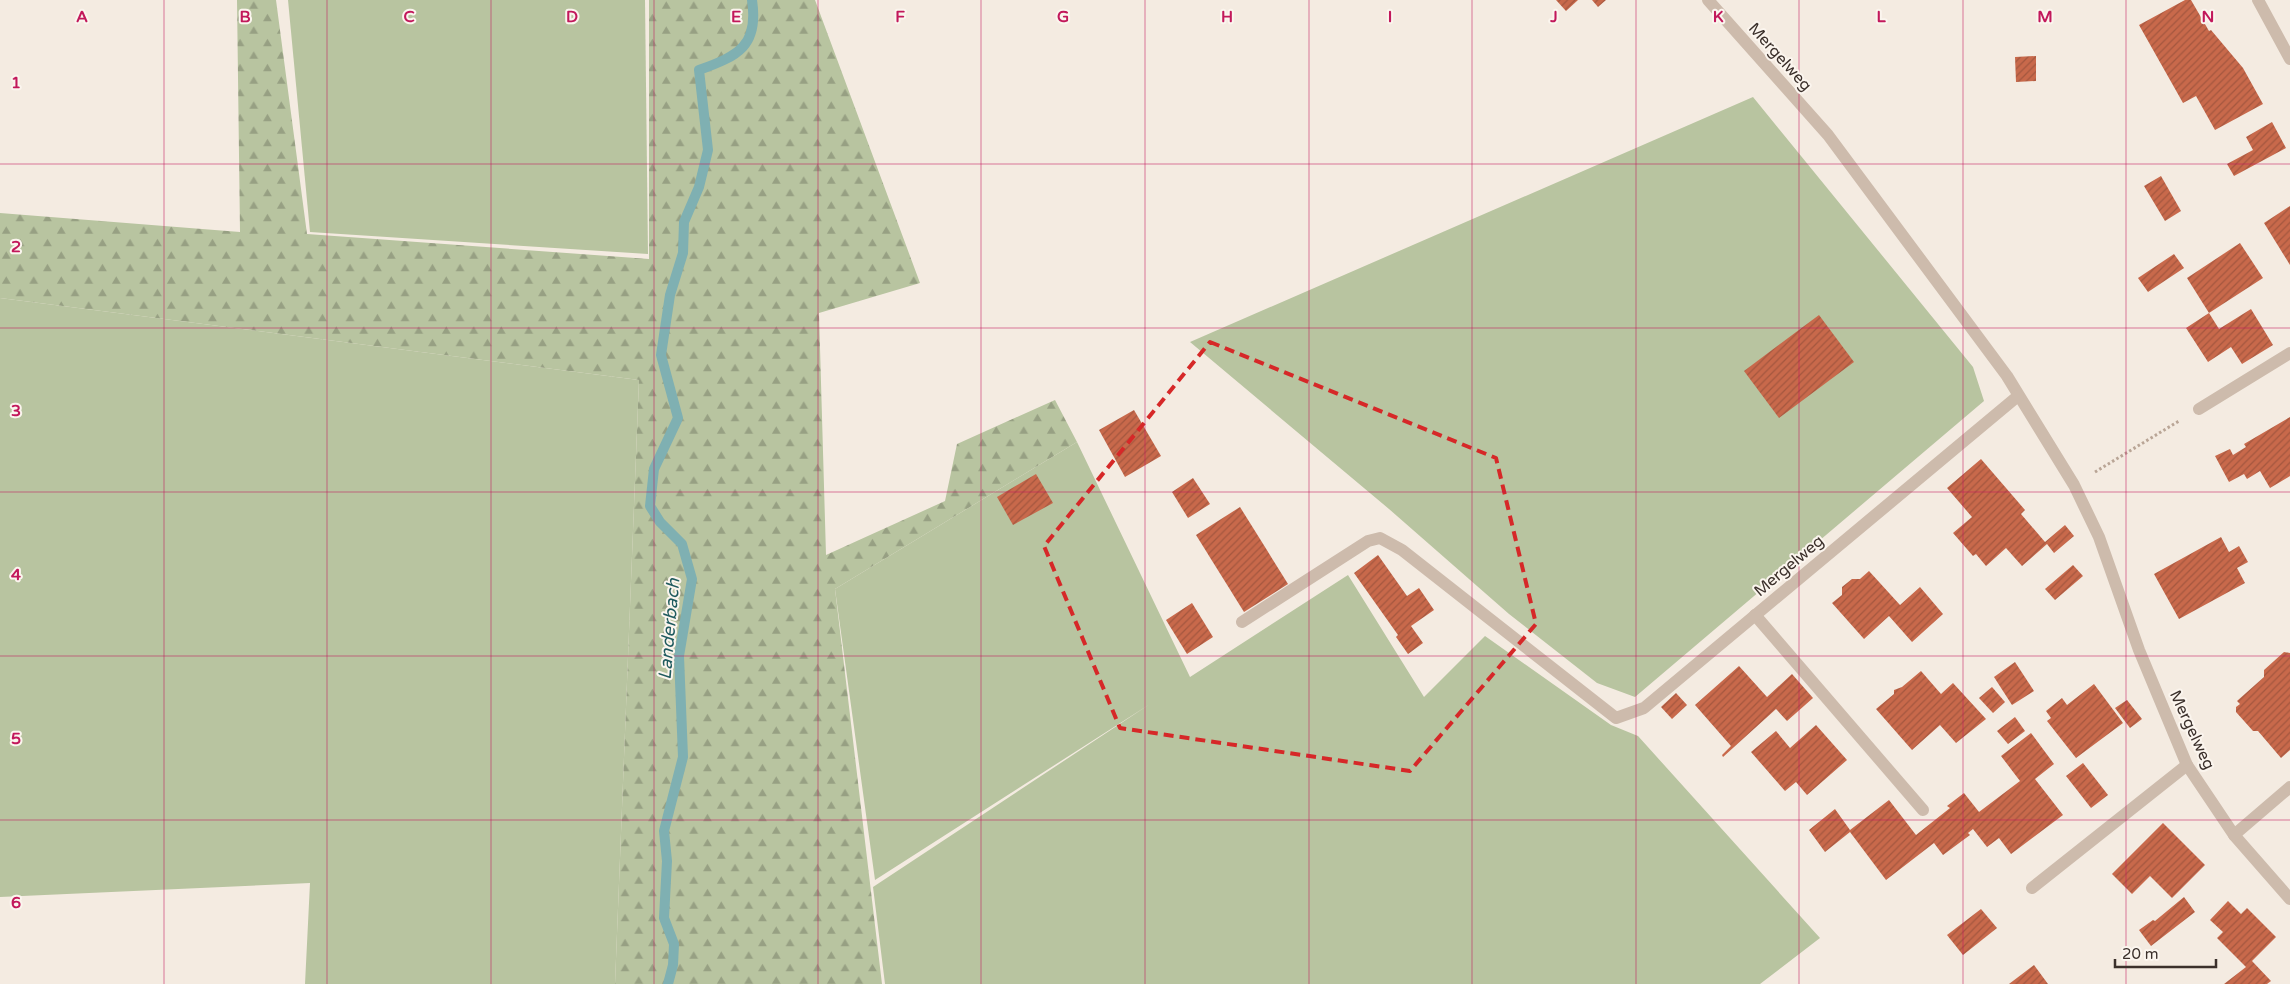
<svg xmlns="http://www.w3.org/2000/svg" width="2290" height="984" font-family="'Varela Round',sans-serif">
<defs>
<pattern id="forest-firs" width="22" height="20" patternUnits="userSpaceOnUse" patternTransform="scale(1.25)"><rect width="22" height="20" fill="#b8c4a0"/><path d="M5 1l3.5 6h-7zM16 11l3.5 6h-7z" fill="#97a083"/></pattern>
<pattern id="building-hatch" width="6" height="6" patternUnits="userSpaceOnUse" patternTransform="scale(1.25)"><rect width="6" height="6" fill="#c8694b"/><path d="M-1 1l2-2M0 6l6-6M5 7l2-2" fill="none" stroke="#a4573f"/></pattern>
</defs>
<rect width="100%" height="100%" fill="#f4ebe1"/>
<g fill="#b8c4a0">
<path d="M288,0H645L648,254L310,232Z"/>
<path d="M1753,97L1973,367L1984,401L1635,697L1597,683L1509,614L1389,509L1190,342Z"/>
<path d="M0,298L639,380L615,984H305L310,883L0,897Z"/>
<path d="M1077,442L1190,677L1348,575L1424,697L1485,636L1611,725L1638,736L1820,938L1760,984H885L873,887L1150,704L875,880L835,589Z"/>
</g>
<path fill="url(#forest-firs)" d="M237,0H276L307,234L649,259V0H815L920,283L819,313L826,555L945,501L957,444L1055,400L1077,442L835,589L882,984H615L639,380L0,298V213L240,232Z"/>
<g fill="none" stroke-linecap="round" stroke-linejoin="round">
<path stroke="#7fb0b2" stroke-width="10" d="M668,984L673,965L674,944L664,918L667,861L664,831L683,757L679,656L692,579L682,544L660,522L650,506L654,469L678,418L661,355L670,295L683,253L684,222L699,187L708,150L699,70C738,56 759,46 752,0"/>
</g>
<g fill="url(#building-hatch)">
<path d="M1556,0H1578L1566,11Z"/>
<path d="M1592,0H1606L1598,7Z"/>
<path d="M2185,0H2191L2209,31L2211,30L2243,68L2263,104L2215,130L2196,96L2183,103L2139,25Z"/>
<path d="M2036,56V81L2016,82L2015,57Z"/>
<path d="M2272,122L2286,148L2234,176L2227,164L2253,150L2246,137Z"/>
<path d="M2161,176L2181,211L2165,221L2144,186Z"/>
<path d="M2290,206V265L2264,223Z"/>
<path d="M2240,243L2263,278L2209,313L2187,278Z"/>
<path d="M2174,254L2184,268L2148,292L2138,278Z"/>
<path d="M2251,309L2273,345L2242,364L2231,347L2208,362L2186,328L2209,313L2219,329Z"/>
<path d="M1819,315L1854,362L1779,418L1744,371Z"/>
<path d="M1134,410L1161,456L1125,477L1099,430Z"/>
<path d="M2290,417V476L2270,488L2260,471L2247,479L2244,474L2229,482L2215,456L2230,449L2233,455L2246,447L2244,444Z"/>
<path d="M1981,459L2025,510L2021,514L2045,542L2065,525L2074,536L2054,553L2047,544L2022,566L2006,548L1986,566L1976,554L1973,556L1953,533L1972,517L1947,488Z"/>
<path d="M1036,474L1053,503L1013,525L997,497Z"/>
<path d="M1193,478L1210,504L1188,518L1172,492Z"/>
<path d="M1240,507L1288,584L1244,612L1196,535Z"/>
<path d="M2221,537L2229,552L2239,546L2248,562L2237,568L2245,583L2179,619L2154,574Z"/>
<path d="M1378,555L1407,596L1419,588L1434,610L1411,626L1423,643L1408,654L1396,637L1398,635L1354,573Z"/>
<path d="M2073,565L2083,576L2055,600L2045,589Z"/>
<path d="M1869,571L1900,605L1920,587L1943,614L1912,642L1889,616L1864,639L1832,603L1842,595V587L1852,579H1860Z"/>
<path d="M1192,603L1213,637L1187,654L1166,620Z"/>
<path d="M2284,652L2290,653V750L2281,758L2258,731H2253L2236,712V707L2240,704L2237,701L2264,677V670Z"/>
<path d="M2015,662L2034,691L2012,705L1994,677Z"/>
<path d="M1739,666L1767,697L1792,674L1813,698L1787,721L1776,709L1723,757L1722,755L1731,746L1695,705Z"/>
<path d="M1921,671L1941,694L1953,683L1986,719L1956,743L1940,725L1912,750L1876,709L1894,694V690L1902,687Z"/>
<path d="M2094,684L2123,723L2076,758L2047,721L2051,718L2046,711L2062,698L2067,705Z"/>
<path d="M1992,687L2005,702L1993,713L1979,698Z"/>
<path d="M1676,693L1687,705L1672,719L1661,707Z"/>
<path d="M2127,700L2142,719L2130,728L2115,708Z"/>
<path d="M2015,717L2025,731L2008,744L1997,731Z"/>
<path d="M1816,725L1847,760L1807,795L1796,782L1785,791L1751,752L1776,731L1790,748Z"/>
<path d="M2031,733L2054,764L2035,779L2063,815L2011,854L1999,838L1987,847L1973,829L1968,833L1970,835L1943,855L1934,843L1886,880L1850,832L1825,852L1809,830L1835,809L1850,830L1889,800L1916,835L1950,808L1947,806L1964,793L1979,812L2020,781L2001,756Z"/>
<path d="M2083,763L2108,795L2091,808L2066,776Z"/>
<path d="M2163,823L2205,865L2172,898L2150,876L2132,894L2112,874Z"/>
<path d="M2184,897L2195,912L2151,946L2139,930L2153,920L2155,921Z"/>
<path d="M2228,901L2241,914L2247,908L2276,937L2252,961L2271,981L2267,984H2224L2246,967L2217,938L2223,932L2210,920Z"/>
<path d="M1981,909L1997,928L1963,955L1947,935Z"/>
<path d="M2034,965L2048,984H2009Z"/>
</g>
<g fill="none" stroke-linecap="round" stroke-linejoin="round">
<path stroke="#b9a596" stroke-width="3" stroke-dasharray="2.5 2.5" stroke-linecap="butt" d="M2095,472L2179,421"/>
<g stroke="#cdbbac" stroke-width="12">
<path d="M1708,0L1828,135L2007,376L2074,485L2099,537L2139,650L2187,765L2234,835L2290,899"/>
<path d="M2258,0L2290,59"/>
<path d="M2199,409L2290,353"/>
<path d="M1755,615L1923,810"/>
<path d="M1242,622L1368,541L1380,538L1402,550L1616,718L1644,708L2018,396"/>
<path d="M2234,835L2290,787"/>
<path d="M2032,888L2187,765"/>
</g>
</g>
<path fill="none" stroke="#d62828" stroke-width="4" stroke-dasharray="10 6" stroke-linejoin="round" d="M1210,342L1496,458L1536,624L1410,771L1120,728L1044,546Z"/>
<path fill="none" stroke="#c2185b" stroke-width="1" stroke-opacity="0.55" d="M164,0V984M327,0V984M491,0V984M654,0V984M818,0V984M981,0V984M1145,0V984M1309,0V984M1472,0V984M1636,0V984M1799,0V984M1963,0V984M2126,0V984M0,164H2290M0,328H2290M0,492H2290M0,656H2290M0,820H2290"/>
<g text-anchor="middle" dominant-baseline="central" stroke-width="4" stroke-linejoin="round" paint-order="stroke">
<g font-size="16" fill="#3b302b" stroke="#fbf5ee">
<text transform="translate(1780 57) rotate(48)">Mergelweg</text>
<text transform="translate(1789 566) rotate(-40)">Mergelweg</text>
<text transform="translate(2192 730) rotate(65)">Mergelweg</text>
</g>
<g font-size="18" font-style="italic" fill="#1f5a5e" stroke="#fbf5ee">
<text transform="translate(669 629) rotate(-85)">Landerbach</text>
</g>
</g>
<g font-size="16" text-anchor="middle" font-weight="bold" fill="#c2185b" stroke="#fbf5ee" stroke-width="4" stroke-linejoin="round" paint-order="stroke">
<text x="82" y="22">A</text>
<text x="245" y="22">B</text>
<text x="409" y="22">C</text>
<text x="572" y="22">D</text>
<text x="736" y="22">E</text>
<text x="900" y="22">F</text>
<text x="1063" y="22">G</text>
<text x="1227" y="22">H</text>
<text x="1390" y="22">I</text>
<text x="1554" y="22">J</text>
<text x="1718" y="22">K</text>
<text x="1881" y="22">L</text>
<text x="2045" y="22">M</text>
<text x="2208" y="22">N</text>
<text x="16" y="88">1</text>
<text x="16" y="252">2</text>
<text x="16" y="416">3</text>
<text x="16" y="580">4</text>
<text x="16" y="744">5</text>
<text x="16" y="908">6</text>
</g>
<path d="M2115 959v8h101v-8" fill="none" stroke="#3b302b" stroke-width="2.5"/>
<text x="2122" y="959" font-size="15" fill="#3b302b" stroke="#fbf5ee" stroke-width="4" paint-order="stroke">20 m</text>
</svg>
